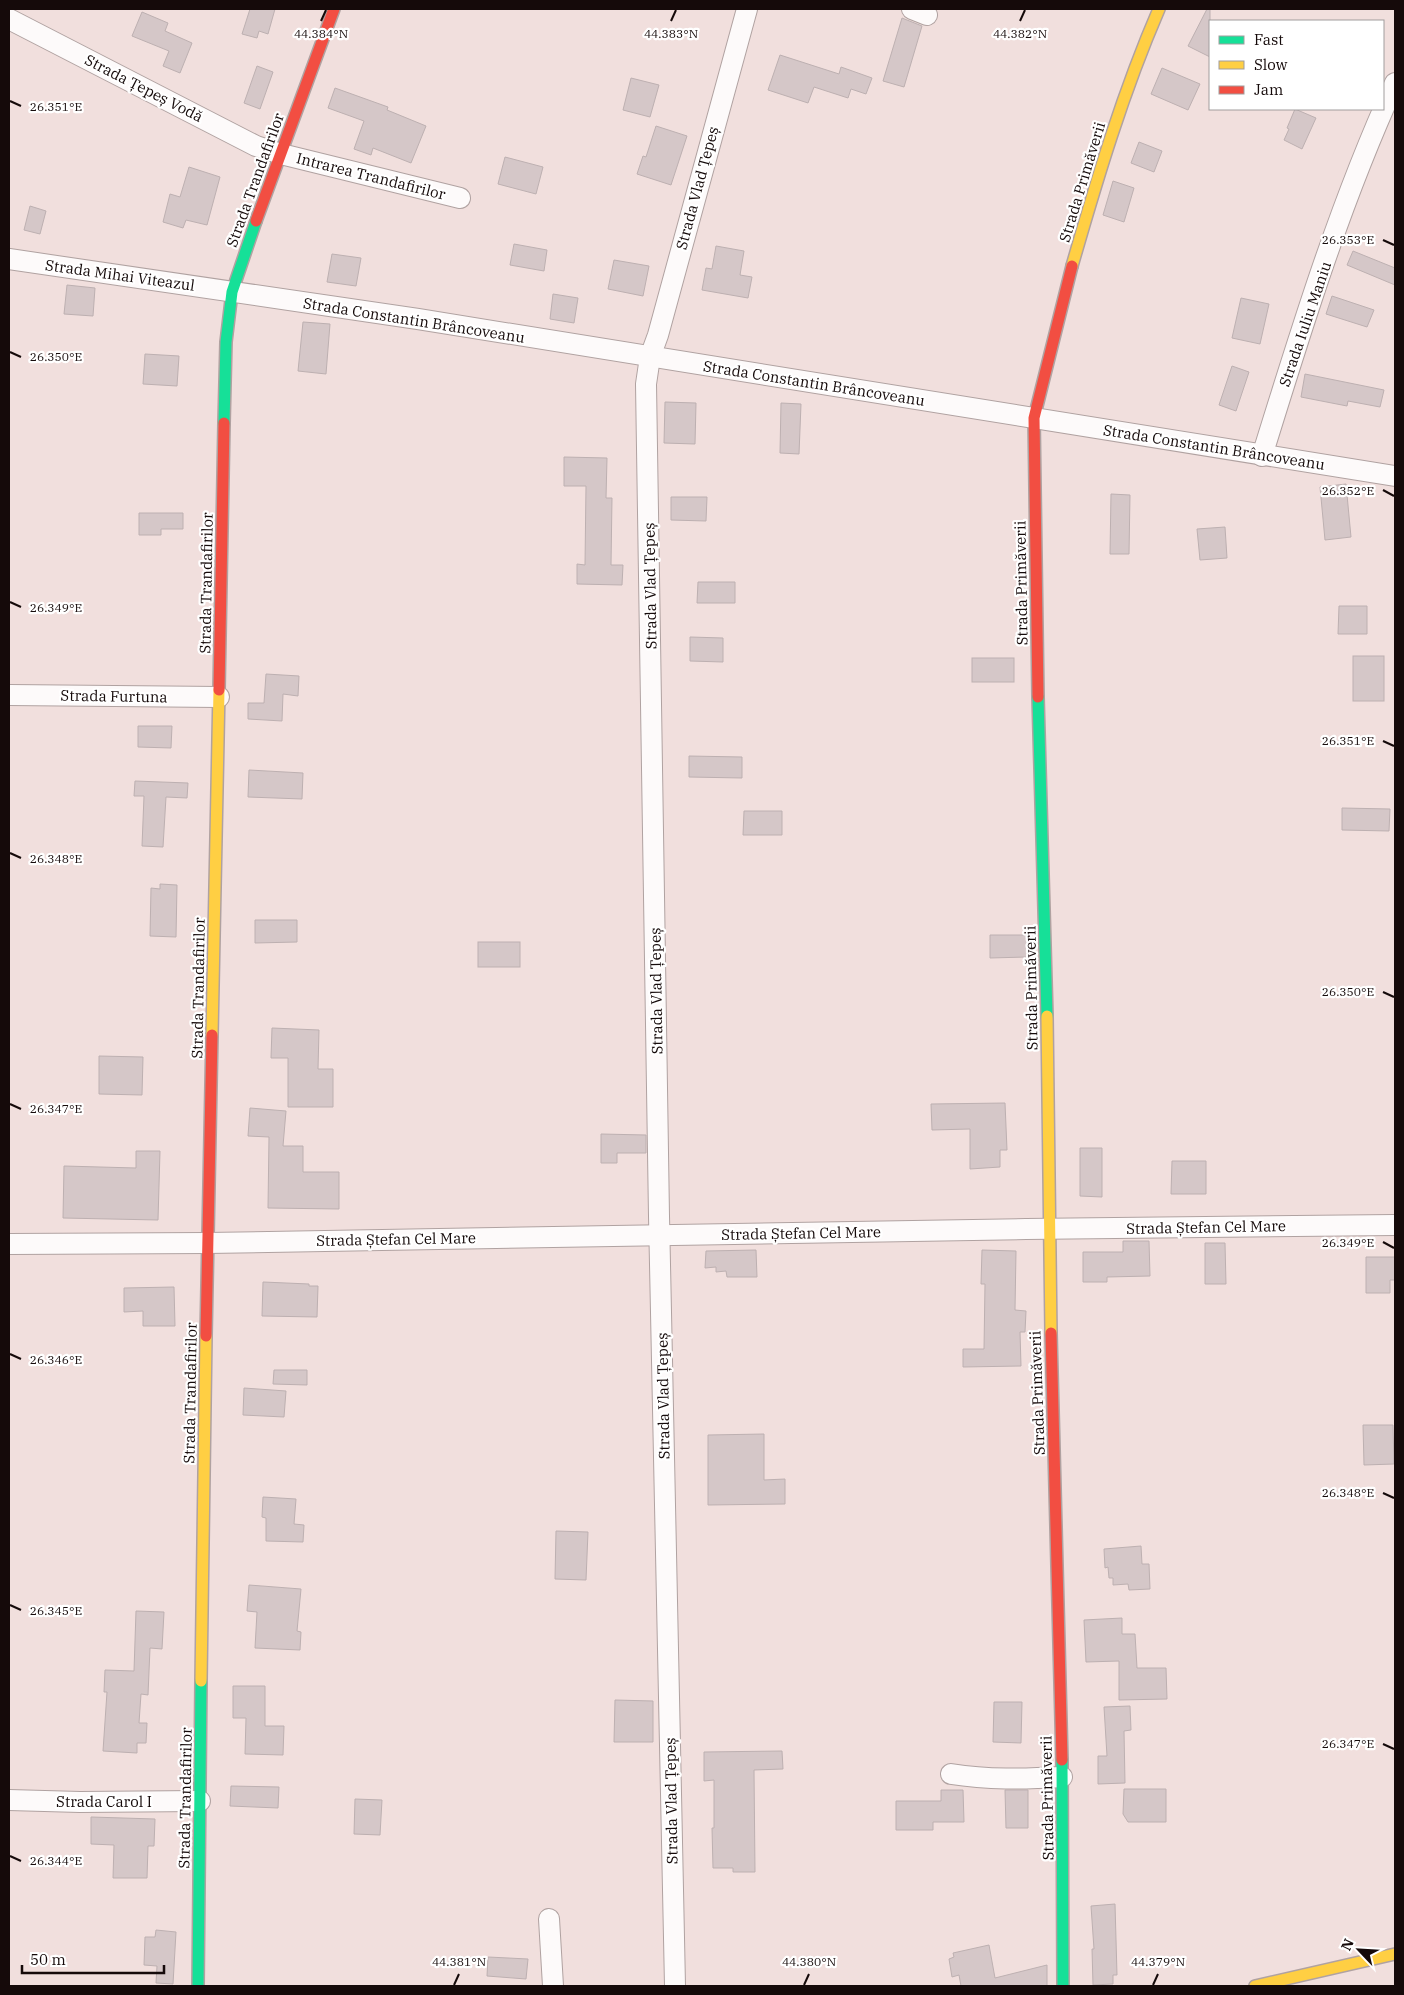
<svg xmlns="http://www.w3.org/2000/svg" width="1404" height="1995" font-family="'IBM Plex Serif',serif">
<rect width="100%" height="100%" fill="#f1dfdd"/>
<g fill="#d5c7c8" stroke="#bdb0b1">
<path d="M250,9H275L268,34L259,31L257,38L242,34Z"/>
<path d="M1207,9H1210V57L1188,46Z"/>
<path d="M142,12L168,23L165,31L192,43L180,73L163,66L169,51L132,36Z"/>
<path d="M902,18L922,26L904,87L883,81Z"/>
<path d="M780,55L839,74L841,67L872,78L866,94L851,89L848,98L814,87L808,103L768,90Z"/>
<path d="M257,66L273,72L260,109L244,103Z"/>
<path d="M1162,68L1200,84L1188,110L1151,94Z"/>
<path d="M631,78L659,85L650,117L623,110Z"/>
<path d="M335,88L388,107L387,110L426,126L411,163L373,148L371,155L354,149L364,121L328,108Z"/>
<path d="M1295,109L1316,118L1302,149L1284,140L1289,129L1287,128Z"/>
<path d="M656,126L687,136L671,185L637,174L643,156L646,157Z"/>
<path d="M1139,142L1162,151L1154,172L1131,163Z"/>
<path d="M505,157L543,167L536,194L498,184Z"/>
<path d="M189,167L220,177L207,225L186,220L183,228L163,222L170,194L180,197Z"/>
<path d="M1113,181L1134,188L1124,222L1103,215Z"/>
<path d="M30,206L46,211L40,234L24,230Z"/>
<path d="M514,244L547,250L544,271L510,265Z"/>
<path d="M716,246L744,251L740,275L752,277L748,298L702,290L706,268L712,269Z"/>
<path d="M1353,251L1395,268V285L1347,265Z"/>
<path d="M332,254L361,258L356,286L327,282Z"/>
<path d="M614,260L649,266L643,296L608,289Z"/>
<path d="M67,285L95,288L93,316L64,314Z"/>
<path d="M553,294L578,298L574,323L550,319Z"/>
<path d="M1332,296L1374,310L1367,327L1326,314Z"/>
<path d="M1241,298L1269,304L1260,344L1232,338Z"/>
<path d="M303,322L330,324L326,374L298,371Z"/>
<path d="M145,354L179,356L177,386L143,384Z"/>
<path d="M1232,366L1249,372L1236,411L1219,405Z"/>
<path d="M1305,374L1384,390L1380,407L1348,401L1347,406L1301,397Z"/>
<path d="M665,402L696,403L695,444L664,443Z"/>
<path d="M781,403L801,404L799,454L780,453Z"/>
<path d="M564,457L607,458L606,498H612L611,565H623L622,585L577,584V564L585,565L586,486H564Z"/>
<path d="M1346,484L1351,537L1325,540L1320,487Z"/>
<path d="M1111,494L1130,495L1129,554H1110Z"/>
<path d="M671,497H707L706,521L671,520Z"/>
<path d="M139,513H183V529H161V535H139Z"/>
<path d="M1225,527L1227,558L1200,560L1197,529Z"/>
<path d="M698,582H735V603H697Z"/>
<path d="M1339,606H1367V634H1338Z"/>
<path d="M690,637L723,638V662L690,661Z"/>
<rect x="1353" y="656" width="31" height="45"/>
<rect x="972" y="658" width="42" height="24"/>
<path d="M266,674L299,676L298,696L283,694L282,721L248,719V703H264Z"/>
<path d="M138,726H172L171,748L138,747Z"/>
<path d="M689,756L742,757V778L689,777Z"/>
<path d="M249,770L303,773L302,799L248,797Z"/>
<path d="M135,781L188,783L187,798L166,797L163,847L142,846L144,796H134Z"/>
<path d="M1342,808L1390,809L1389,831L1342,830Z"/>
<path d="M744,811H782V835H743Z"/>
<path d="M160,884L177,885L176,937L150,936L151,888L160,889Z"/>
<path d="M255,920H297V942L255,943Z"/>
<path d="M990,935H1027V957L990,958Z"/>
<rect x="478" y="942" width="42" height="25"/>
<path d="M272,1028L319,1030L318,1069H333V1107H288V1058H271Z"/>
<path d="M99,1056L143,1057L142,1095L99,1094Z"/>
<path d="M1005,1103L1007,1150H1000V1167L970,1169V1129L932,1130L931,1104Z"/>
<path d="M250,1108L286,1111L283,1146H303V1172H339V1209L268,1208L269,1137L248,1136Z"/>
<path d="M601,1134L646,1135V1153H617V1163H601Z"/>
<path d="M1080,1148H1102V1197L1080,1196Z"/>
<path d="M136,1151H160L158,1220L63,1218L64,1166L136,1168Z"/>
<path d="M1172,1161H1206V1194H1171Z"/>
<path d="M1123,1241H1149L1150,1276L1107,1277V1282H1083V1252H1123Z"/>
<path d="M1205,1243H1225L1226,1284H1205Z"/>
<path d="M756,1250L757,1277H727L726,1271L716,1272V1267L705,1268L706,1251Z"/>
<path d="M982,1250L1016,1251L1015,1310L1026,1311L1025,1332H1020L1021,1366L963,1367V1349H984L985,1284H981Z"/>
<path d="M1366,1257H1395V1280H1390V1293H1366Z"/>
<path d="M263,1282L309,1284V1286H318L317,1317L262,1316Z"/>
<path d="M174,1287L175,1326H143V1311L124,1312V1288Z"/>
<path d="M274,1370H307V1385L273,1384Z"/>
<path d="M244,1388L286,1391L284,1417L243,1415Z"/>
<path d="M1363,1425H1393L1394,1464L1364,1465Z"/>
<path d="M764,1434V1480L785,1479V1504L708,1505V1435Z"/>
<path d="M263,1497L296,1499L294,1524L304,1525L303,1542L266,1541V1518L262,1517Z"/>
<path d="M556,1531L588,1532L586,1580L555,1579Z"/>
<path d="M1141,1546L1142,1564H1149L1150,1589L1129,1590L1128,1584L1113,1585V1578H1109L1108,1567L1105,1568L1104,1549Z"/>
<path d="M249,1585L301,1589L297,1631L301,1632L300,1650L255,1648L257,1612L247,1611Z"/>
<path d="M136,1611L164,1612L162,1649L150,1648L148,1695L141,1694L139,1723H147L146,1743H137V1753L103,1751L107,1692H104L105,1670L134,1671Z"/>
<path d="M1122,1618V1634H1135L1137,1668H1166L1167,1699L1119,1700V1661L1086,1662L1084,1620Z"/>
<path d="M233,1686H265V1726H284L283,1755L245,1754L246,1718H233Z"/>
<path d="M615,1700L653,1701V1742H614Z"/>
<path d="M994,1702H1022L1021,1743L993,1742Z"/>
<path d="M1130,1706L1131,1730L1124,1731L1125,1783L1098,1784V1756H1107L1104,1707Z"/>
<path d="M782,1751L783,1769L754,1770L755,1872H733V1868H713L712,1828H714V1780L704,1781V1752Z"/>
<path d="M231,1786L279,1787L278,1808L230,1806Z"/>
<path d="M1124,1789H1166V1822H1128L1123,1814Z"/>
<path d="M941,1790H963L964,1822H933V1830H896V1801H941Z"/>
<path d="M1005,1790H1028V1828H1006Z"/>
<path d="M355,1799L382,1800L380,1835L354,1834Z"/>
<path d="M91,1817L155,1819L154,1846H148L147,1878H113L114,1845L91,1844Z"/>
<path d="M1115,1904L1117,1975H1113V1984L1093,1985L1092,1949H1094L1091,1906Z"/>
<path d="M156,1930L176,1932L173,1984L156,1983L157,1966L144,1965L145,1937H155Z"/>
<path d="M989,1945L995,1978L1047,1965V1986H961L959,1975L952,1977L949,1959L954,1957L953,1953Z"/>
<path d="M488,1957L528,1959L526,1979L487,1976Z"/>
</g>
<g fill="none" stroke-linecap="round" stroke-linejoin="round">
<g stroke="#b0a2a1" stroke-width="22">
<g id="street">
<path d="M912,9L927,15"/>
<path d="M9,19L256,146L281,154L460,198"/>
<path d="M9,259L418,319L1395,476"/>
<path d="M1262,456C1301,330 1340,203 1395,83"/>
<path d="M9,695L219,697"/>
<path d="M9,1244L207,1243L1026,1229L1395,1225"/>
<path d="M951,1774C988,1780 1024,1779 1062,1777"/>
<path d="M9,1800L80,1802L200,1801"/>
<path d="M549,1919L553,1986"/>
<path d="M675,1986L659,1216L646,384L650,357L658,335L747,9"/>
</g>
</g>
<g stroke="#b0a2a1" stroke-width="14">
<g id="fast">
<path d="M224,423L226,342L232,292L256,221"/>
<path d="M1038,697L1047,1016"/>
<path d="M1062,1760L1063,1986"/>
<path d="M198,1986L201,1681"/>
</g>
</g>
<g stroke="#b0a2a1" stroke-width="14">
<g id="slow">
<path d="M1072,266C1097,179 1123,92 1159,9"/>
<path d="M1047,1016L1051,1333"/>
<path d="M212,1035L219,690"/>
<path d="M201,1681L206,1336"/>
<path d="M1255,1986L1395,1954"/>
</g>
</g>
<g stroke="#b0a2a1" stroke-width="14">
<g id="jam">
<path d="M256,221L334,9"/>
<path d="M219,690L224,423"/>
<path d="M1038,697L1034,418L1072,266"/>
<path d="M1051,1333L1062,1760"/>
<path d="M206,1336L212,1035"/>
</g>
</g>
<use href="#street" stroke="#fdfafa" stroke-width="20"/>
<use href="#fast" stroke="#16e098" stroke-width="11"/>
<use href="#slow" stroke="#ffcf43" stroke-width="11"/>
<use href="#jam" stroke="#f24e42" stroke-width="11"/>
</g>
<path fill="none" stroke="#150a0a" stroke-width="2" d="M321,21L326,10M671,21L676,10M1020,21L1025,10M10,101L21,106M1383,240L1394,245M10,352L21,357M1383,490L1394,496M10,602L21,607M1383,741L1394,746M10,853L21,858M1383,992L1394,997M10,1104L21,1109M1383,1242L1394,1248M10,1354L21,1359M1383,1493L1394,1498M10,1605L21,1610M1383,1744L1394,1749M10,1856L21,1861M454,1985L459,1974M804,1985L809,1974M1153,1985L1158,1974"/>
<g text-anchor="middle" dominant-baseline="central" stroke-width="4.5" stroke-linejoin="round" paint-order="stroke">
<g font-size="15" fill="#150a0a" stroke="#fff">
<text transform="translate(144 88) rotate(27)">Strada Țepeș Vodă</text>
<text transform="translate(371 176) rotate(14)">Intrarea Trandafirilor</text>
<text transform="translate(255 180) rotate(-70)">Strada Trandafirilor</text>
<text transform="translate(1082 182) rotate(-73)">Strada Primăverii</text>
<text transform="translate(697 188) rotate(-75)">Strada Vlad Țepeș</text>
<text transform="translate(120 275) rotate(8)">Strada Mihai Viteazul</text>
<text transform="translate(414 320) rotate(9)">Strada Constantin Brâncoveanu</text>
<text transform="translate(1305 324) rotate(-71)">Strada Iuliu Maniu</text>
<text transform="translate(814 383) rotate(9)">Strada Constantin Brâncoveanu</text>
<text transform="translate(1214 447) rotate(9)">Strada Constantin Brâncoveanu</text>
<text transform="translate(206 583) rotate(-89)">Strada Trandafirilor</text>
<text transform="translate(1021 583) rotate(-91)">Strada Primăverii</text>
<text transform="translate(650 586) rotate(-91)">Strada Vlad Țepeș</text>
<text transform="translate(114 696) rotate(1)">Strada Furtuna</text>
<text transform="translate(198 988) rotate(-89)">Strada Trandafirilor</text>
<text transform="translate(1031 988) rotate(-91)">Strada Primăverii</text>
<text transform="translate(656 991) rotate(-91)">Strada Vlad Țepeș</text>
<text transform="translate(1206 1227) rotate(-1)">Strada Ștefan Cel Mare</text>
<text transform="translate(801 1233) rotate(-1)">Strada Ștefan Cel Mare</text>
<text transform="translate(396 1239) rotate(-1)">Strada Ștefan Cel Mare</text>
<text transform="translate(190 1393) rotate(-89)">Strada Trandafirilor</text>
<text transform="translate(1037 1393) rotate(-92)">Strada Primăverii</text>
<text transform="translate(663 1396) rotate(-91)">Strada Vlad Țepeș</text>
<text transform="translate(185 1798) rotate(-89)">Strada Trandafirilor</text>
<text transform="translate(1047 1798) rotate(-91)">Strada Primăverii</text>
<text x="104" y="1801">Strada Carol I</text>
<text transform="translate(671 1801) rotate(-91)">Strada Vlad Țepeș</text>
</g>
</g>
<g font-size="12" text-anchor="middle" fill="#150a0a" stroke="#fff" stroke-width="4.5" stroke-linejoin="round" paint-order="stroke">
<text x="321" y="38">44.384°N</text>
<text x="671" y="38">44.383°N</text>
<text x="1020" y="38">44.382°N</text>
<text x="56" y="111">26.351°E</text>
<text x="1348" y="244">26.353°E</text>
<text x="56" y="361">26.350°E</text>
<text x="1348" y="495">26.352°E</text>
<text x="56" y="612">26.349°E</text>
<text x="1348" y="745">26.351°E</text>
<text x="56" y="863">26.348°E</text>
<text x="1348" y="996">26.350°E</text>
<text x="56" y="1113">26.347°E</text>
<text x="1348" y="1247">26.349°E</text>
<text x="56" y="1364">26.346°E</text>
<text x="1348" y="1497">26.348°E</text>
<text x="56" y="1615">26.345°E</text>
<text x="1348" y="1748">26.347°E</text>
<text x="56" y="1865">26.344°E</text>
<text x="459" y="1966">44.381°N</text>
<text x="809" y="1966">44.380°N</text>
<text x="1158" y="1966">44.379°N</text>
</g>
<rect width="1404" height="1995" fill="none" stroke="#150a0a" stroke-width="20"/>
<rect x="1209" y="20" width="175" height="90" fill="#ffffff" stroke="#a19d9d"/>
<rect x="1219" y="36" width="25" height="8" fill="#16e098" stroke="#a19d9d"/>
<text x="1254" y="45" font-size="15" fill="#150a0a">Fast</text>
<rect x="1219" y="61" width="25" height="8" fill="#ffcf43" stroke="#a19d9d"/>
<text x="1254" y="70" font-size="15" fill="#150a0a">Slow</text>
<rect x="1219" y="86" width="25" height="8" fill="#f24e42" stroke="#a19d9d"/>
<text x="1254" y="95" font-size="15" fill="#150a0a">Jam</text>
<g transform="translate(1359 1950) rotate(295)" stroke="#ffffff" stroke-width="4" paint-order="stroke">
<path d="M0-4L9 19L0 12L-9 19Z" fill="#150a0a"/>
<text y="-8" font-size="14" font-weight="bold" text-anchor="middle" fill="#150a0a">N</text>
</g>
<path d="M22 1965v8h142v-8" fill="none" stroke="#150a0a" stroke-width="2.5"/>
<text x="30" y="1965" font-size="15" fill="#150a0a" stroke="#ffffff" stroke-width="4" paint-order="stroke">50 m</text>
</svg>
